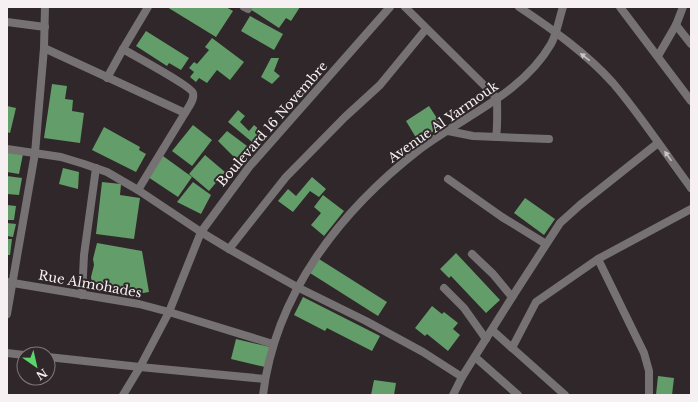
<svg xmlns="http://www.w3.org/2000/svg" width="698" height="402" font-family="'Libre Baskerville',serif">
<rect width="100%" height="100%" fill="#2f272a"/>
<g fill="#639d69">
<path d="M167,7H226L233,11L216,37Z"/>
<path d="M247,7H300L291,21L286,18L279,28Z"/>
<path d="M250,16L283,34L274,50L241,31Z"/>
<path d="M146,31L189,58L181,70L169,63L167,66L136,46Z"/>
<path d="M212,38L244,62L230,80L217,70L207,83L199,78L196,82L190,77L194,72L189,68L194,62L197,64L209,50L205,47Z"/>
<path d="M271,58H279L274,71L280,76L272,84L261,77Z"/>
<path d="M52,84L67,86L65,99L73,100L72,111L84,113L80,143L44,138Z"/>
<path d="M7,106L16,108L10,133L7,132Z"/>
<path d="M429,106L442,126L418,141L406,121Z"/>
<path d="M238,110L245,116L240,122L249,131L254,125L261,131L252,142L228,122Z"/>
<path d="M193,125L212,140L192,166L172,151Z"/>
<path d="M104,127L140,147L139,150L146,154L136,172L92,150Z"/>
<path d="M227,131L247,146L236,159L218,141Z"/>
<path d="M7,152L23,154L19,174L7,172Z"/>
<path d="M205,155L225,172L209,191L189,174Z"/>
<path d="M163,156L192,177L178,197L148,177Z"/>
<path d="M63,168L79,172L78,189L59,184Z"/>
<path d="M7,176L22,178L19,195L7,194Z"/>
<path d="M312,177L326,189L319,197L310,191L293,212L278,201L288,189L296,196Z"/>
<path d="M102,182L121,184L120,195L140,198L134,239L96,234Z"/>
<path d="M193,182L211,195L201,214L177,202Z"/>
<path d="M323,195L344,211L324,236L311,225L321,213L314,207Z"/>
<path d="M525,198L555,219L544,235L514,213Z"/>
<path d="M7,205L16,206L14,220H7Z"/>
<path d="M7,223L16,224L13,237L7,236Z"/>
<path d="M7,239H12L10,255H7Z"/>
<path d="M97,243L142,251L149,292L143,293L92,284L91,277L94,265L93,259Z"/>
<path d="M456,253L500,300L486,313L451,276L449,278L440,269Z"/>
<path d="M319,259L387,302L378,316L310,273Z"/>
<path d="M303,297L380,336L372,351L327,328L325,331L294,315Z"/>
<path d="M432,306L442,314L444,312L458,323L453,329L460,335L448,351L427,334L425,336L415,328Z"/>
<path d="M236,339L270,347L265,367L231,359Z"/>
<path d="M658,376L674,378L672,395H656Z"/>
<path d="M374,380L396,383L394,395H371Z"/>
</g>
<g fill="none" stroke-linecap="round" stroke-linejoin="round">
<path stroke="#767173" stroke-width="8" d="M472,254L493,274L512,297"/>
<g stroke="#767173" stroke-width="8">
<path d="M45,7L44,48L185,113L138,190"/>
<path d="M148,7L123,49C133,55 191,86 193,93C195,99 188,108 185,113"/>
<path d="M244,7L248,9"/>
<path d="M405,7L497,98C497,111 498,124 496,137"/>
<path d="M519,7C552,29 586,53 613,83C641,116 665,153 691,188"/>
<path d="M620,7L691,101"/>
<path d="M7,22L45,27"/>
<path d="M676,25L691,44"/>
<path d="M658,56L676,25L683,7"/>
<path d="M107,78L123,49"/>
<path d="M448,131L473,136L549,139"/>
<path d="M7,149L61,157L84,164L107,172L138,190L201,232L229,249L297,287L366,321L423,352L462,377"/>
<path d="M448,179L502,217L546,244"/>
<path d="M229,249L286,177L345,117L380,85L426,29"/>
<path d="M598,259L644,353L649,371V395"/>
<path d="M7,282L139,304L169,312L273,344"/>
<path d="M444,288L464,308L486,339"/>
<path d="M82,295L84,255L96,168"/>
<path d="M7,314L35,153L44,48"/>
<path d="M492,330L565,395"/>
<path d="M512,348L536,302L598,259L691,209"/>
<path d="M7,353L24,355"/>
<path d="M48,357L140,367L265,379"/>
<path d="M475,357L518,395"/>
<path d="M123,395L140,367L169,312L201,232L249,167L390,7"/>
<path d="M263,395C275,294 341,210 420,149C464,116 522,94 551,44C557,33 559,19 563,7"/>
<path d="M453,395L462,377L516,291L560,223L580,205L658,143"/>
</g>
</g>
<defs><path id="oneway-solid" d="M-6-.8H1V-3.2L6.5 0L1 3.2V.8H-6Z"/></defs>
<g fill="#c9c4c6">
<use href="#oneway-solid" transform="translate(585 57) rotate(-142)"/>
<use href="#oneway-solid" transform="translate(668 156) rotate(-126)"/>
</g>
<g text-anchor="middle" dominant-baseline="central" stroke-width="4" stroke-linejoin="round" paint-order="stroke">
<g font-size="13" fill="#f6f0f2" stroke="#2f272a">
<text transform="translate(443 122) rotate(-35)">Avenue Al Yarmouk</text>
<text transform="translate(272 124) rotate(-49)">Boulevard 16 Novembre</text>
<text transform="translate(90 284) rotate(10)">Rue Almohades</text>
</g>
</g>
<rect width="698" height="402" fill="none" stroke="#f6f0f2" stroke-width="16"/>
<g transform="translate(36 366) rotate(146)"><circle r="19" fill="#2f272a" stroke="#7f777a"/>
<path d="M0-3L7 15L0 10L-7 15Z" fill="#5cd56d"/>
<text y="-6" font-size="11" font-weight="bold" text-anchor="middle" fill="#f6f0f2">N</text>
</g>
</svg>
